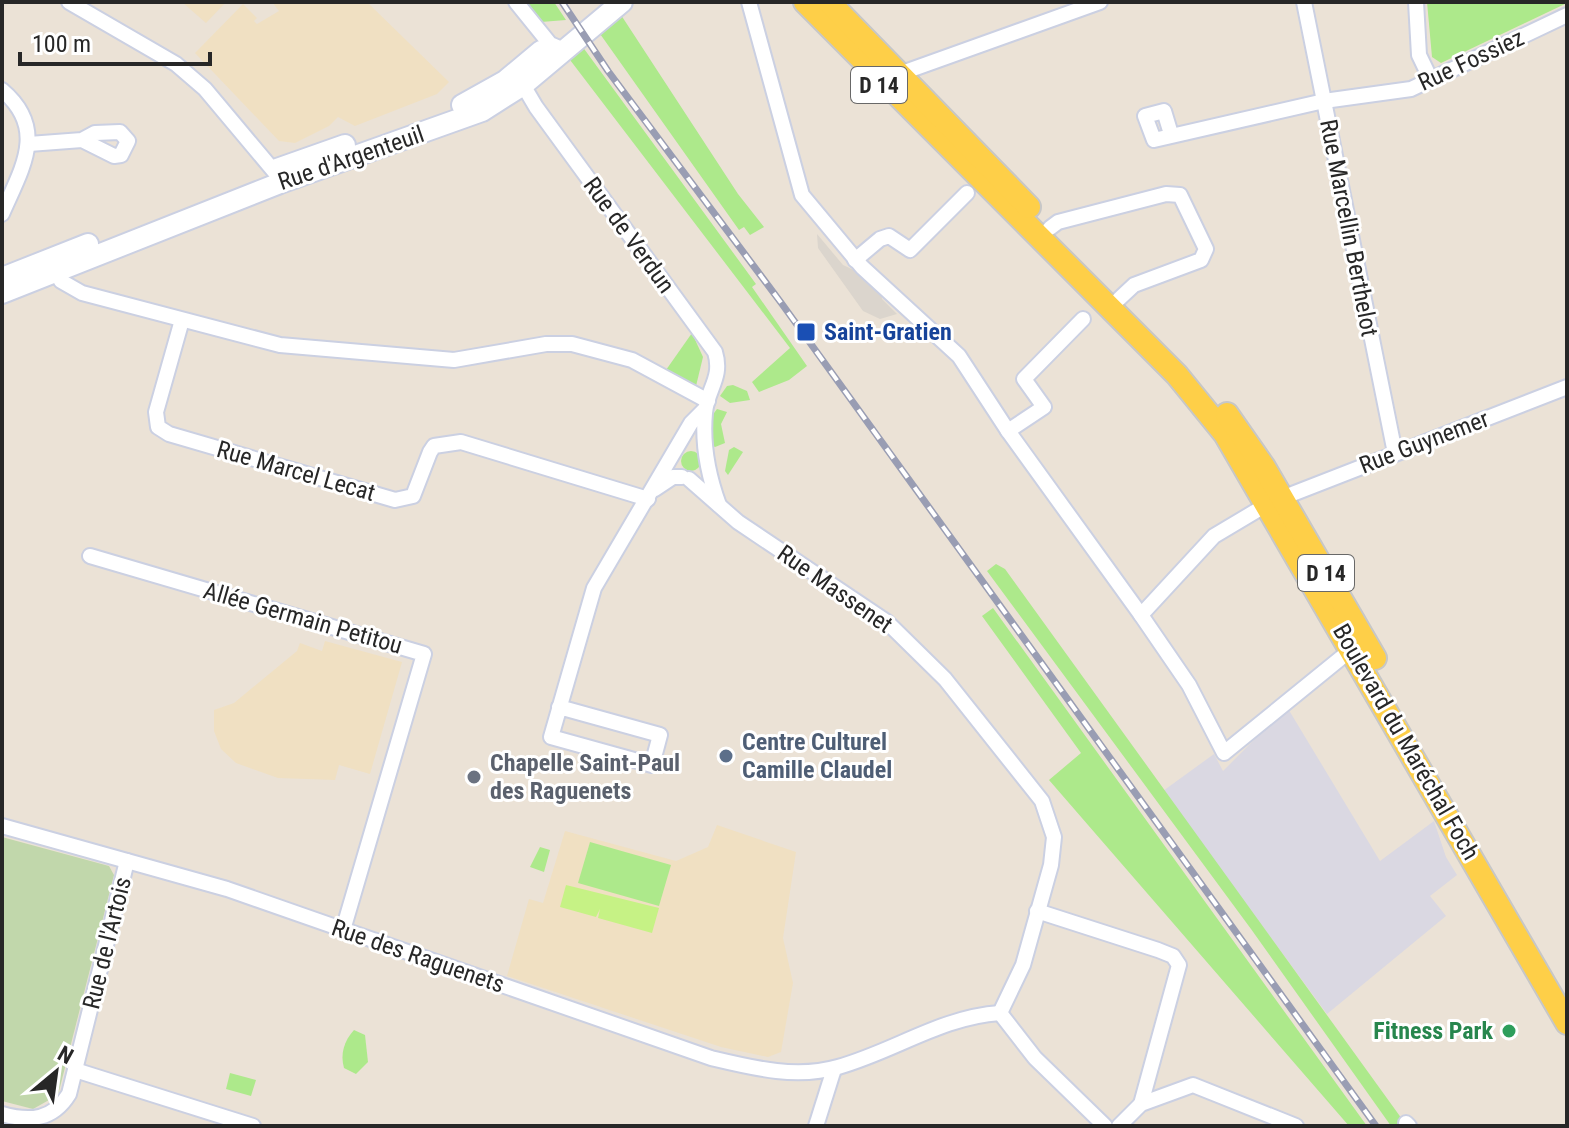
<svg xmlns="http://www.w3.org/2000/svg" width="1569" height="1128" font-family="'Roboto Condensed',sans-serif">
<rect width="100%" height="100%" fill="#ebe2d6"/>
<path fill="#dad8e2" d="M1287,707L1380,861L1434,821L1446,857L1457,875L1430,896L1446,916L1327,1014L1163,791L1214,754L1223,771Z"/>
<g fill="#f0e0c2">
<path d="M182,2H226L206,23Z"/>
<path d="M272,2H367L449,82L437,94L355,126L338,117L329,126L295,143L279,141L195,53L243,4L257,18L254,21L257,24L279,11Z"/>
<path d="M325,641L402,662L370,774L339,765L335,780L278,778L236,763L221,749L214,731V710L234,703L297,651L300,643L322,651Z"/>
<path d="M717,825L796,852L783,938L793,983L781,1052L768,1057L721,1047L507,976L529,899L543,903L565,831L676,861L708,847Z"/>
</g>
<g fill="#ade98b">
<path d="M524,2H554L566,20L541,22Z"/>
<path d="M1427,2H1567V3L1441,63L1432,57Z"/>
<path d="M621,15L738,194L764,227L750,235L744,227L739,230L598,31Z"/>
<path d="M582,46L756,284L752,287L807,366L789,380L759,392L752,382L790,348L567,56Z"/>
<path d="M692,333L703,357L696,386L666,370Z"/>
<path d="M733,385L747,391L750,400L730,403L720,396L727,386Z"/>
<path d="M717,409L727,412L721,424L725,443L715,447L711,445V417Z"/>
<path d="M734,447L743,452L728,475L725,471L729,450Z"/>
<circle cx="691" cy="461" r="10"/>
<path d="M996,564L1005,569L1407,1126H1391L1251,929L987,571Z"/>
<path d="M993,608L1367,1126H1349L1049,780L1081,753L982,616Z"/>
<path d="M590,842L671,865L659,906L578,883Z"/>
<path d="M540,847L550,850L544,872L530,867Z"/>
<path d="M354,1030L365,1035L368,1062L356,1074L344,1068C340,1054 344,1041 354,1030Z"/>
<path d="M230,1073L256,1080L251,1096L226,1089Z"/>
</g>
<path fill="#c1d7ab" d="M2,837L109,866L114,875L58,1095L33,1109L2,1101Z"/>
<path fill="#c6f285" d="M566,885L659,908L652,933L598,918L600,909L596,917L560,907Z"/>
<path fill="#dbd5cd" d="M817,234L843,265L856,271L881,292L882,299L897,314L880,319L863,311L818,248Z"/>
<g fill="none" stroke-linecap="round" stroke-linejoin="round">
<g stroke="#cbd0e2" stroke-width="18">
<g id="minor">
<path d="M69,2L176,64L205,89L278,176"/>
<path d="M516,2L550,44L564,50"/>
<path d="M749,2L802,195L862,267L959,356L1008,431L1141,615L1214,536L1266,505"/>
<path d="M1304,2L1395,453"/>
<path d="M1416,2L1419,55L1431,80"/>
<path d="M899,74L1100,2"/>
<path d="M523,79V85L536,107L715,352C723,378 707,389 705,413C702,445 708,475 719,505"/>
<path d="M2,90C48,129 22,168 2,214"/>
<path d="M1171,134L1164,111L1145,116L1154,140L1324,101L1411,89L1567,15"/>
<path d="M29,144L82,140L114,156L121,155L128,141L120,132L95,133L82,140"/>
<path d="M1050,228L1058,222L1166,194L1180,195L1206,249L1201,260L1134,285L1119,299"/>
<path d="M855,260L880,239L889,236L910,250L967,193"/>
<path d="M51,264L61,281L82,293L280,345L454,360L546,344H572L632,360L708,401"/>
<path d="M182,320L156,412L158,427L169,434L395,500L413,496L430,452L434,446L461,442L648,499"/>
<path d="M1008,431L1044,407L1024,379L1083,319"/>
<path d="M689,479L738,522L887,622L945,679L1042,801L1054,837L1051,865L1023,965L1000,1013"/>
<path d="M655,489L673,477H682"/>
<path d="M1282,498L1567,387"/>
<path d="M90,556L424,654L343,930"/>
<path d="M1141,615L1189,685L1224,753L1352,649"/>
<path d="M559,707L660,735L652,765L551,737L594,588L691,423L704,410"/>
<path d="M2,826L227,889L711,1058C753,1068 796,1079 838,1067C895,1051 941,1017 1000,1013"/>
<path d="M1037,911L1158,950L1173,956L1179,965L1141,1104"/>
<path d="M1000,1013L1035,1058L1105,1126"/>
<path d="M75,1070L253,1126"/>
<path d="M2,1114C30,1122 53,1120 69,1094L127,861"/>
<path d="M1406,1123L1409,1126"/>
<path d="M816,1126L834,1069"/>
<path d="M1119,1126L1141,1104L1193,1085L1296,1126"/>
</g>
</g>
<g stroke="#cbd0e2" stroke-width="24">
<g id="secondary">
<path d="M462,105L505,81L541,51"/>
<path d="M277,169L345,145"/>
<path d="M2,278L88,244"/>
<path d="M2,293L280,183L482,111L523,85L622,2"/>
</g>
</g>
<g stroke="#c7c7c7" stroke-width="26">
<g id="primary">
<path d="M805,2L1177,375L1225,434L1567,1023"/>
<path d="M829,2L1029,207"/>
<path d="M1227,414L1264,467L1375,658"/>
</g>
</g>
<use href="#minor" stroke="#fff" stroke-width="14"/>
<use href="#secondary" stroke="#fff" stroke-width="20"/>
<use href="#primary" stroke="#fecf48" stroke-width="22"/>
<g stroke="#999db3" stroke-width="7">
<path id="rail" d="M562,2L608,71L782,304L1376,1126"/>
</g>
<use href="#rail" stroke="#fff" stroke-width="4" stroke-dasharray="12" stroke-linecap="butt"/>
</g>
<rect fill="#1a4fb4" stroke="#fff" stroke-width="3" x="796" y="322" width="20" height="20" rx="4"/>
<circle fill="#5c6f8a" stroke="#fff" stroke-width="3" cx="726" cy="756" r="8"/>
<circle fill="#6b7280" stroke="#fff" stroke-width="3" cx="474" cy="777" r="8"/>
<circle fill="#2e9e5b" stroke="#fff" stroke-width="3" cx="1509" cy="1031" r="8"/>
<g text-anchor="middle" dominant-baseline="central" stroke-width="6" stroke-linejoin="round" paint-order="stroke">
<g fill="#fff" stroke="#686868" stroke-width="2">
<rect x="851" y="67" width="56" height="36" rx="6"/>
<rect x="1298" y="555" width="56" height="36" rx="6"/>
</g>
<g font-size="22" font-weight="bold" fill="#272727">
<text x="879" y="85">D 14</text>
<text x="1326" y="573">D 14</text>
</g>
<g font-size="24" fill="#272727" stroke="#fff">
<text transform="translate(1471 60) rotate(-25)">Rue Fossiez</text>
<text transform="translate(351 158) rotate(-19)">Rue d'Argenteuil</text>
<text transform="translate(1349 228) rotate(79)">Rue Marcellin Berthelot</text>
<text transform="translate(629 235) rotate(54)">Rue de Verdun</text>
<text transform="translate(1424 442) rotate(-21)">Rue Guynemer</text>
<text transform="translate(296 471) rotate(16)">Rue Marcel Lecat</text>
<text transform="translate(835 589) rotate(35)">Rue Massenet</text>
<text transform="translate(303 618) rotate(16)">Allée Germain Petitou</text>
<text transform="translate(1406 742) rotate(60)">Boulevard du Maréchal Foch</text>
<text transform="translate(107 943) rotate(-76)">Rue de l'Artois</text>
<text transform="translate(418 956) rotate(19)">Rue des Raguenets</text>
</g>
<g font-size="24" font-weight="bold" fill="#164399" stroke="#fff" text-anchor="start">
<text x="824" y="332">Saint-Gratien</text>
</g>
<g font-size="24" font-weight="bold" fill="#4e5e75" stroke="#fff" text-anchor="start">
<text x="742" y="742">Centre Culturel<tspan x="742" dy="28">Camille Claudel</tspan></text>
</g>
<g font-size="24" font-weight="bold" fill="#5b616d" stroke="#fff" text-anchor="start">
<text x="490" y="763">Chapelle Saint-Paul<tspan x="490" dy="28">des Raguenets</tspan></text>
</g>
<g font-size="24" font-weight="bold" fill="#27864d" stroke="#fff" text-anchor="end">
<text x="1493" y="1031">Fitness Park</text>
</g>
</g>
<rect width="1569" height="1128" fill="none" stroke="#272727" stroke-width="8"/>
<g transform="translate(56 1072) rotate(29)" stroke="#ffffff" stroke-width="6" paint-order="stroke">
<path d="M0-6L14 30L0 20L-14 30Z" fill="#272727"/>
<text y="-12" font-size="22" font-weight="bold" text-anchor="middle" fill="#272727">N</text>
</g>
<path d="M20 52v12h190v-12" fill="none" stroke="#272727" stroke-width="4"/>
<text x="32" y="52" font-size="24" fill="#272727" stroke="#ffffff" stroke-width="6" paint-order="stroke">100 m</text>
</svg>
